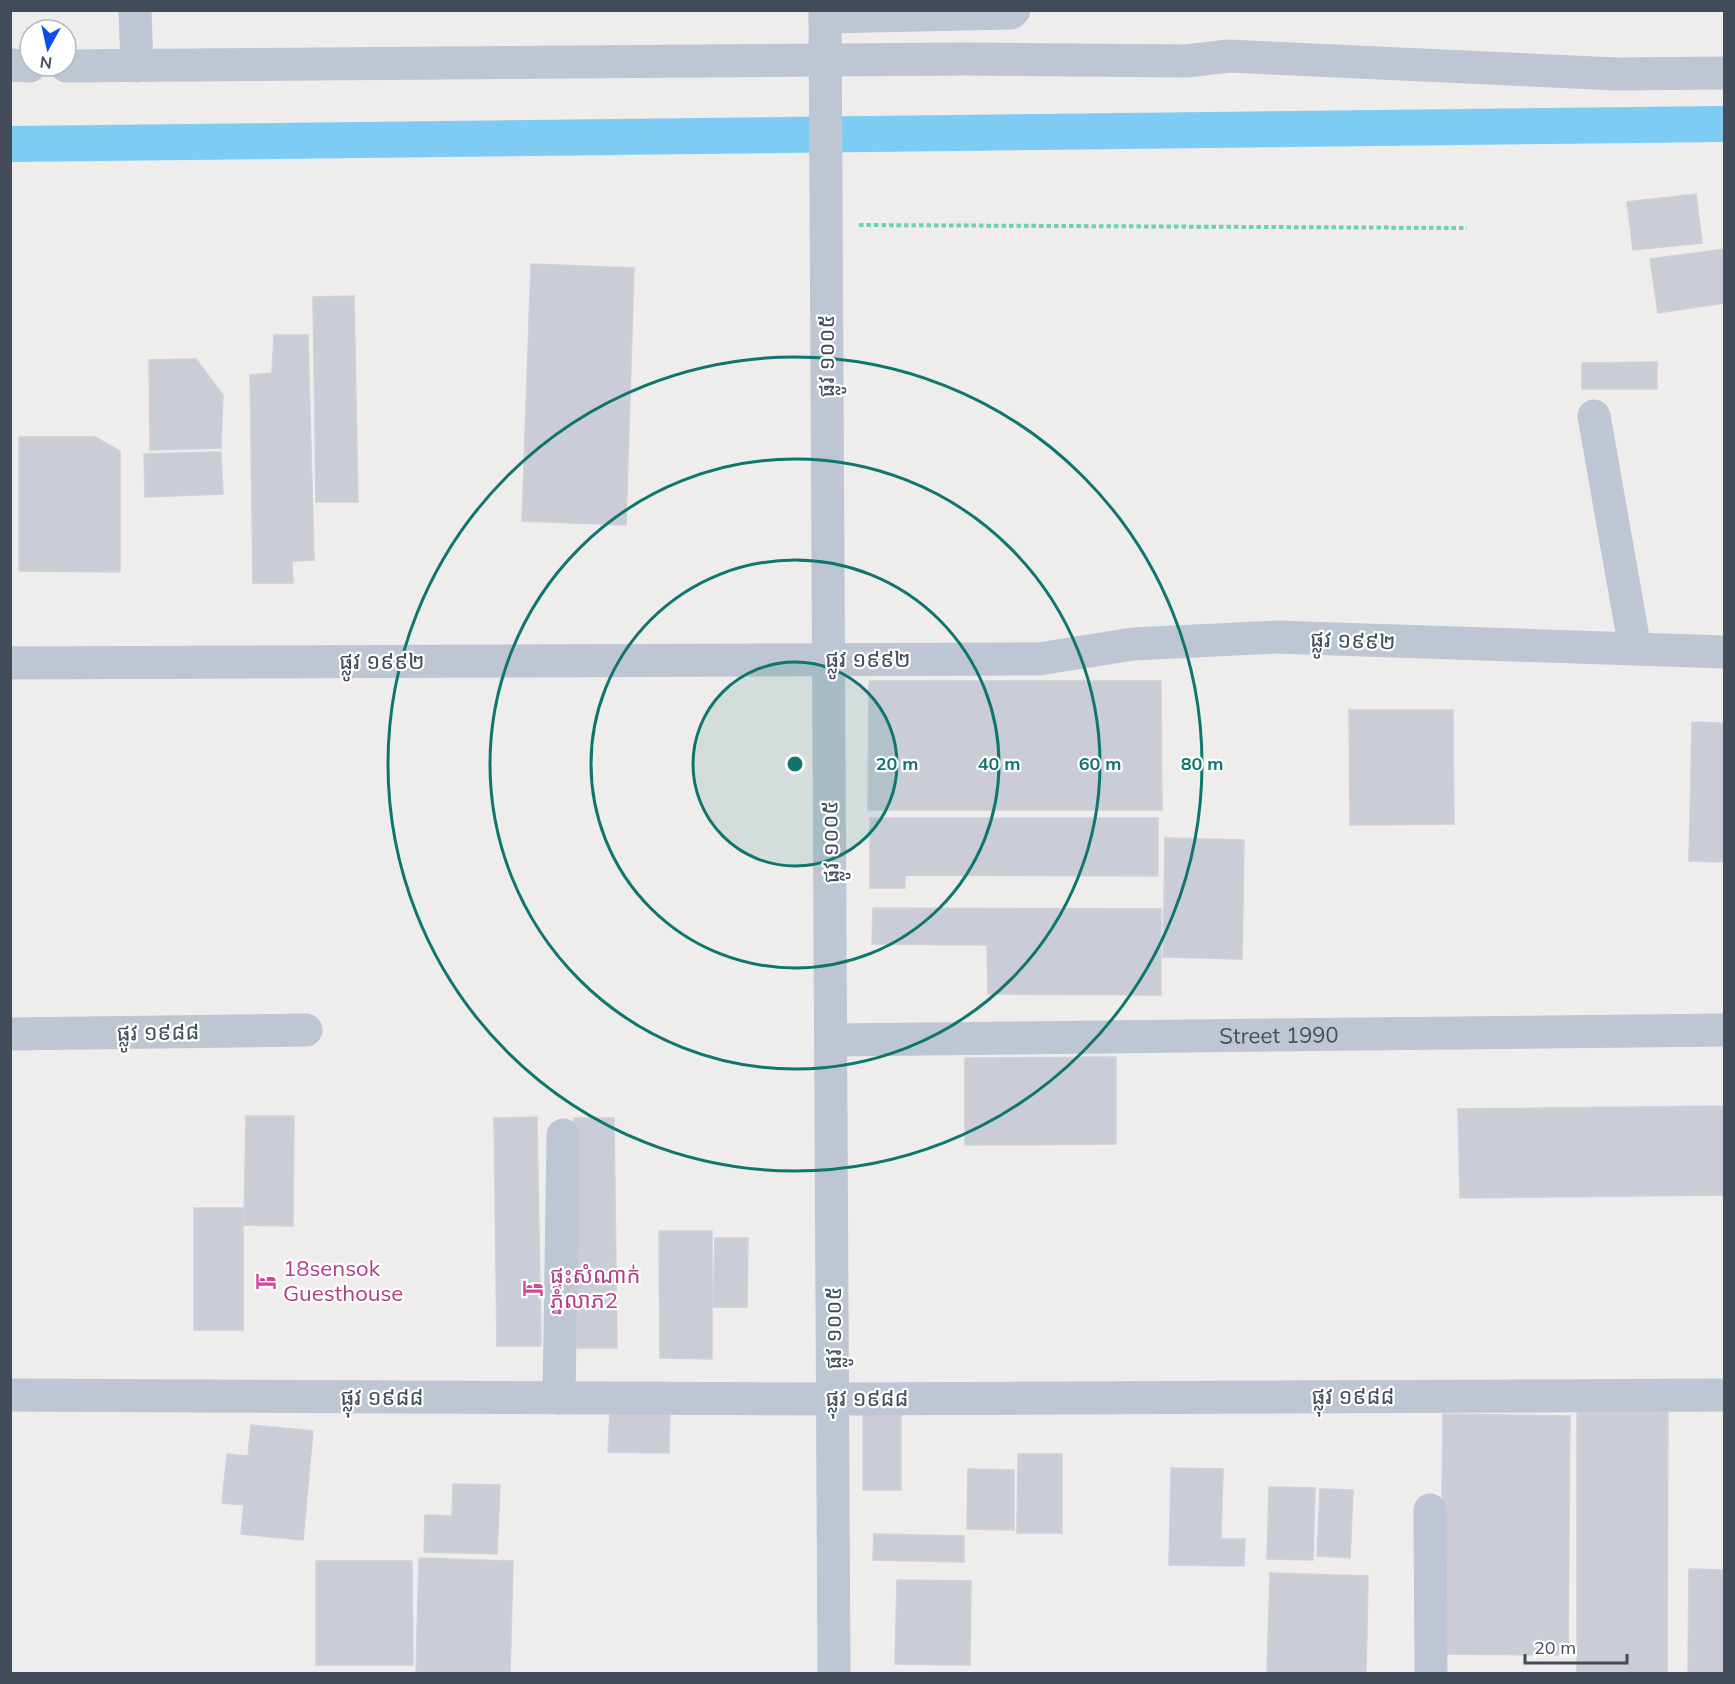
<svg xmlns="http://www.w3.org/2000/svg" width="1735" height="1684" font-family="Mulish,'Noto Sans Khmer',sans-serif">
<rect width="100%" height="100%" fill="#efecec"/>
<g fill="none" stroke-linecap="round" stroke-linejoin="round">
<path stroke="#7ecbf3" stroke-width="36" d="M10,144L1724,124"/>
</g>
<g fill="#cacdd5" stroke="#cfd1d9" stroke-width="1.5">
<path d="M1696,194L1702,243L1633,250L1627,202Z"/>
<path d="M1724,249V303L1658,313L1650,259Z"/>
<path d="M531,264L634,268L626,525L522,521Z"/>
<path d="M354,296L358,502H316L313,297Z"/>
<path d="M274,335H308L314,560L292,561L293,583H253L250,375L272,373Z"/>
<path d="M196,359L223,395L221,448L150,450L149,360Z"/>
<path d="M1657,362V389H1582V363Z"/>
<path d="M19,437H95L120,451V572L19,571Z"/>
<path d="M221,452L223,494L145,497L144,454Z"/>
<path d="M869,681H1161L1162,810H868Z"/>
<path d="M1349,710H1453L1454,824L1350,825Z"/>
<path d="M1692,722L1724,723V862L1689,861Z"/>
<path d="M870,818H1158V876L905,875V888H870Z"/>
<path d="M1165,838L1244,840L1242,959L1163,957Z"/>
<path d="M873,908L1161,909V995L988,994L987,945L872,944Z"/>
<path d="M1116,1057V1144L965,1145V1058Z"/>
<path d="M1724,1106V1195L1460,1198L1458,1109Z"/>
<path d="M246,1116H294L293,1226L244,1225Z"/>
<path d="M537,1117L541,1346H497L494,1118Z"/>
<path d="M574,1118H614L617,1348H577Z"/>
<rect x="194" y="1208" width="49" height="122"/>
<path d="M659,1231H712V1359L660,1358Z"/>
<path d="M715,1238H748L747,1307H713Z"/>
<path d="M610,1411L670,1412L669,1453L608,1452Z"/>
<path d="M863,1412L901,1413V1490H863Z"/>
<path d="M1577,1412H1668L1667,1674H1577Z"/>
<path d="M1443,1414L1570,1416L1568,1655L1440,1654Z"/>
<path d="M251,1425L313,1431L303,1540L241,1534L244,1505L222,1503L227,1454L248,1456Z"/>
<path d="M1018,1454H1062V1533H1017Z"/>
<path d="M1171,1468L1223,1469L1221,1539H1245L1244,1566L1169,1565Z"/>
<path d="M968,1469L1014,1470V1530L967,1529Z"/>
<path d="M453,1484L500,1485L497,1554L424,1552L425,1515L452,1516Z"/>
<path d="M1269,1487L1315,1488L1313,1560L1267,1559Z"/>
<path d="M1320,1489L1353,1490L1350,1558L1317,1556Z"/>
<path d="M874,1534L964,1536V1562L873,1560Z"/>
<path d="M419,1558L513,1561L510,1674H416Z"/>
<path d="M316,1561H412L413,1665H316Z"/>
<path d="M1689,1569L1724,1570V1674H1688Z"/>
<path d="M1270,1573L1368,1576L1366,1674L1267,1673Z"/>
<path d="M897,1580L971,1581L970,1665L895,1664Z"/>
</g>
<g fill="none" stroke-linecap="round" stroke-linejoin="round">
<path stroke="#6bd2ad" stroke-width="4" stroke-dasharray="4.5 3" stroke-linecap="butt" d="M859,225L1467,228"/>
<g stroke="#bec6d3" stroke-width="33">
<path d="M135,10L137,66"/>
<path d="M825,10L834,1674"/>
<path d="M825,17L1011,13L1014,10"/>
<path d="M10,65L30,66"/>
<path d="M66,66L966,59L1186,61L1229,56L1617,74L1724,73"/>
<path d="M1594,416L1635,649"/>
<path d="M10,663L1039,659L1133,644L1276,637L1724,652"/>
<path d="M10,1034L306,1030"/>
<path id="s1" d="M832,1040L1724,1030"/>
<path d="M10,1395L833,1399L1724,1395"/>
<path d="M559,1398L563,1135"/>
<path d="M1430,1510L1431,1674"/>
</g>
</g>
<circle cx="795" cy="764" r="102" fill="#0f766e" fill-opacity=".12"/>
<g fill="none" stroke="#0f766e" stroke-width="3">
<circle cx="795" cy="764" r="102"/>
<circle cx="795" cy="764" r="204"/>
<circle cx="795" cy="764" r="305"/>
<circle cx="795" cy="764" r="407"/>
</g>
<defs>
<g id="hotel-bare" transform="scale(1.62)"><path d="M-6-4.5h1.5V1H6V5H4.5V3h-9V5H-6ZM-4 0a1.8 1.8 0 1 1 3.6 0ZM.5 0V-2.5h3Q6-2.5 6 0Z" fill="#d1479c" stroke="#fff" stroke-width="2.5" paint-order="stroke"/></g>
</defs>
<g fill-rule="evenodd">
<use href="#hotel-bare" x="266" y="1281"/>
<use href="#hotel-bare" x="533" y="1288"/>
</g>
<g text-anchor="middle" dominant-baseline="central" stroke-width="4.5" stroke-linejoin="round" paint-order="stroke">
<g font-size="22" fill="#434c5b" stroke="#fff">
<text transform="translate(826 356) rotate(-90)">ផ្លូវ ១០០៥</text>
<text transform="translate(1353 640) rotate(2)">ផ្លូវ ១៩៩២</text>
<text x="868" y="659">ផ្លូវ ១៩៩២</text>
<text x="382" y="661">ផ្លូវ ១៩៩២</text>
<text transform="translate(830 842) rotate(-91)">ផ្លូវ ១០០៥</text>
<text transform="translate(158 1032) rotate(-1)">ផ្លូវ ១៩៨៨</text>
<text stroke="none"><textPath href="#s1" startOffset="447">Street 1990</textPath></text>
<text transform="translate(833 1328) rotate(-90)">ផ្លូវ ១០០៥</text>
<text x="1353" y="1396">ផ្លុវ ១៩៨៨</text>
<text x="382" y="1397">ផ្លុវ ១៩៨៨</text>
<text x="867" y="1398">ផ្លុវ ១៩៨៨</text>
</g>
<g font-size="22" fill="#b23c85" stroke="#fff" text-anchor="start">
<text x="283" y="1268">18sensok<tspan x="283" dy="25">Guesthouse</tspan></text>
<text x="550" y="1275">ផ្ទះសំណាក់<tspan x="550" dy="25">ភ្នំលាភ2</tspan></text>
</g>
</g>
<circle cx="795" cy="764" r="9" fill="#0f766e" stroke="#fff" stroke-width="3"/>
<g font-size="18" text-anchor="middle" font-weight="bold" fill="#0f766e" stroke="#fff" stroke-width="4.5" stroke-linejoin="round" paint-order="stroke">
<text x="897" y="770">20 m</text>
<text x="999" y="770">40 m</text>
<text x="1100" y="770">60 m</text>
<text x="1202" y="770">80 m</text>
</g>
<rect width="1735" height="1684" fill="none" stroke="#434c5b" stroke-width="24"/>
<g transform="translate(48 48) rotate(188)"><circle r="28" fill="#ffffff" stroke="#b4b7bd" stroke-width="1.5"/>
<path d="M0-4.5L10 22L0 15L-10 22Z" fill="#0a4feb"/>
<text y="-9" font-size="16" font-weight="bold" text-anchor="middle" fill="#434c5b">N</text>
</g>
<path d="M1525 1654v9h102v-9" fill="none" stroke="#434c5b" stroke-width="3"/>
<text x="1534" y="1654" font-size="18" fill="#434c5b" stroke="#ffffff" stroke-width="4.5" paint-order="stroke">20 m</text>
</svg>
